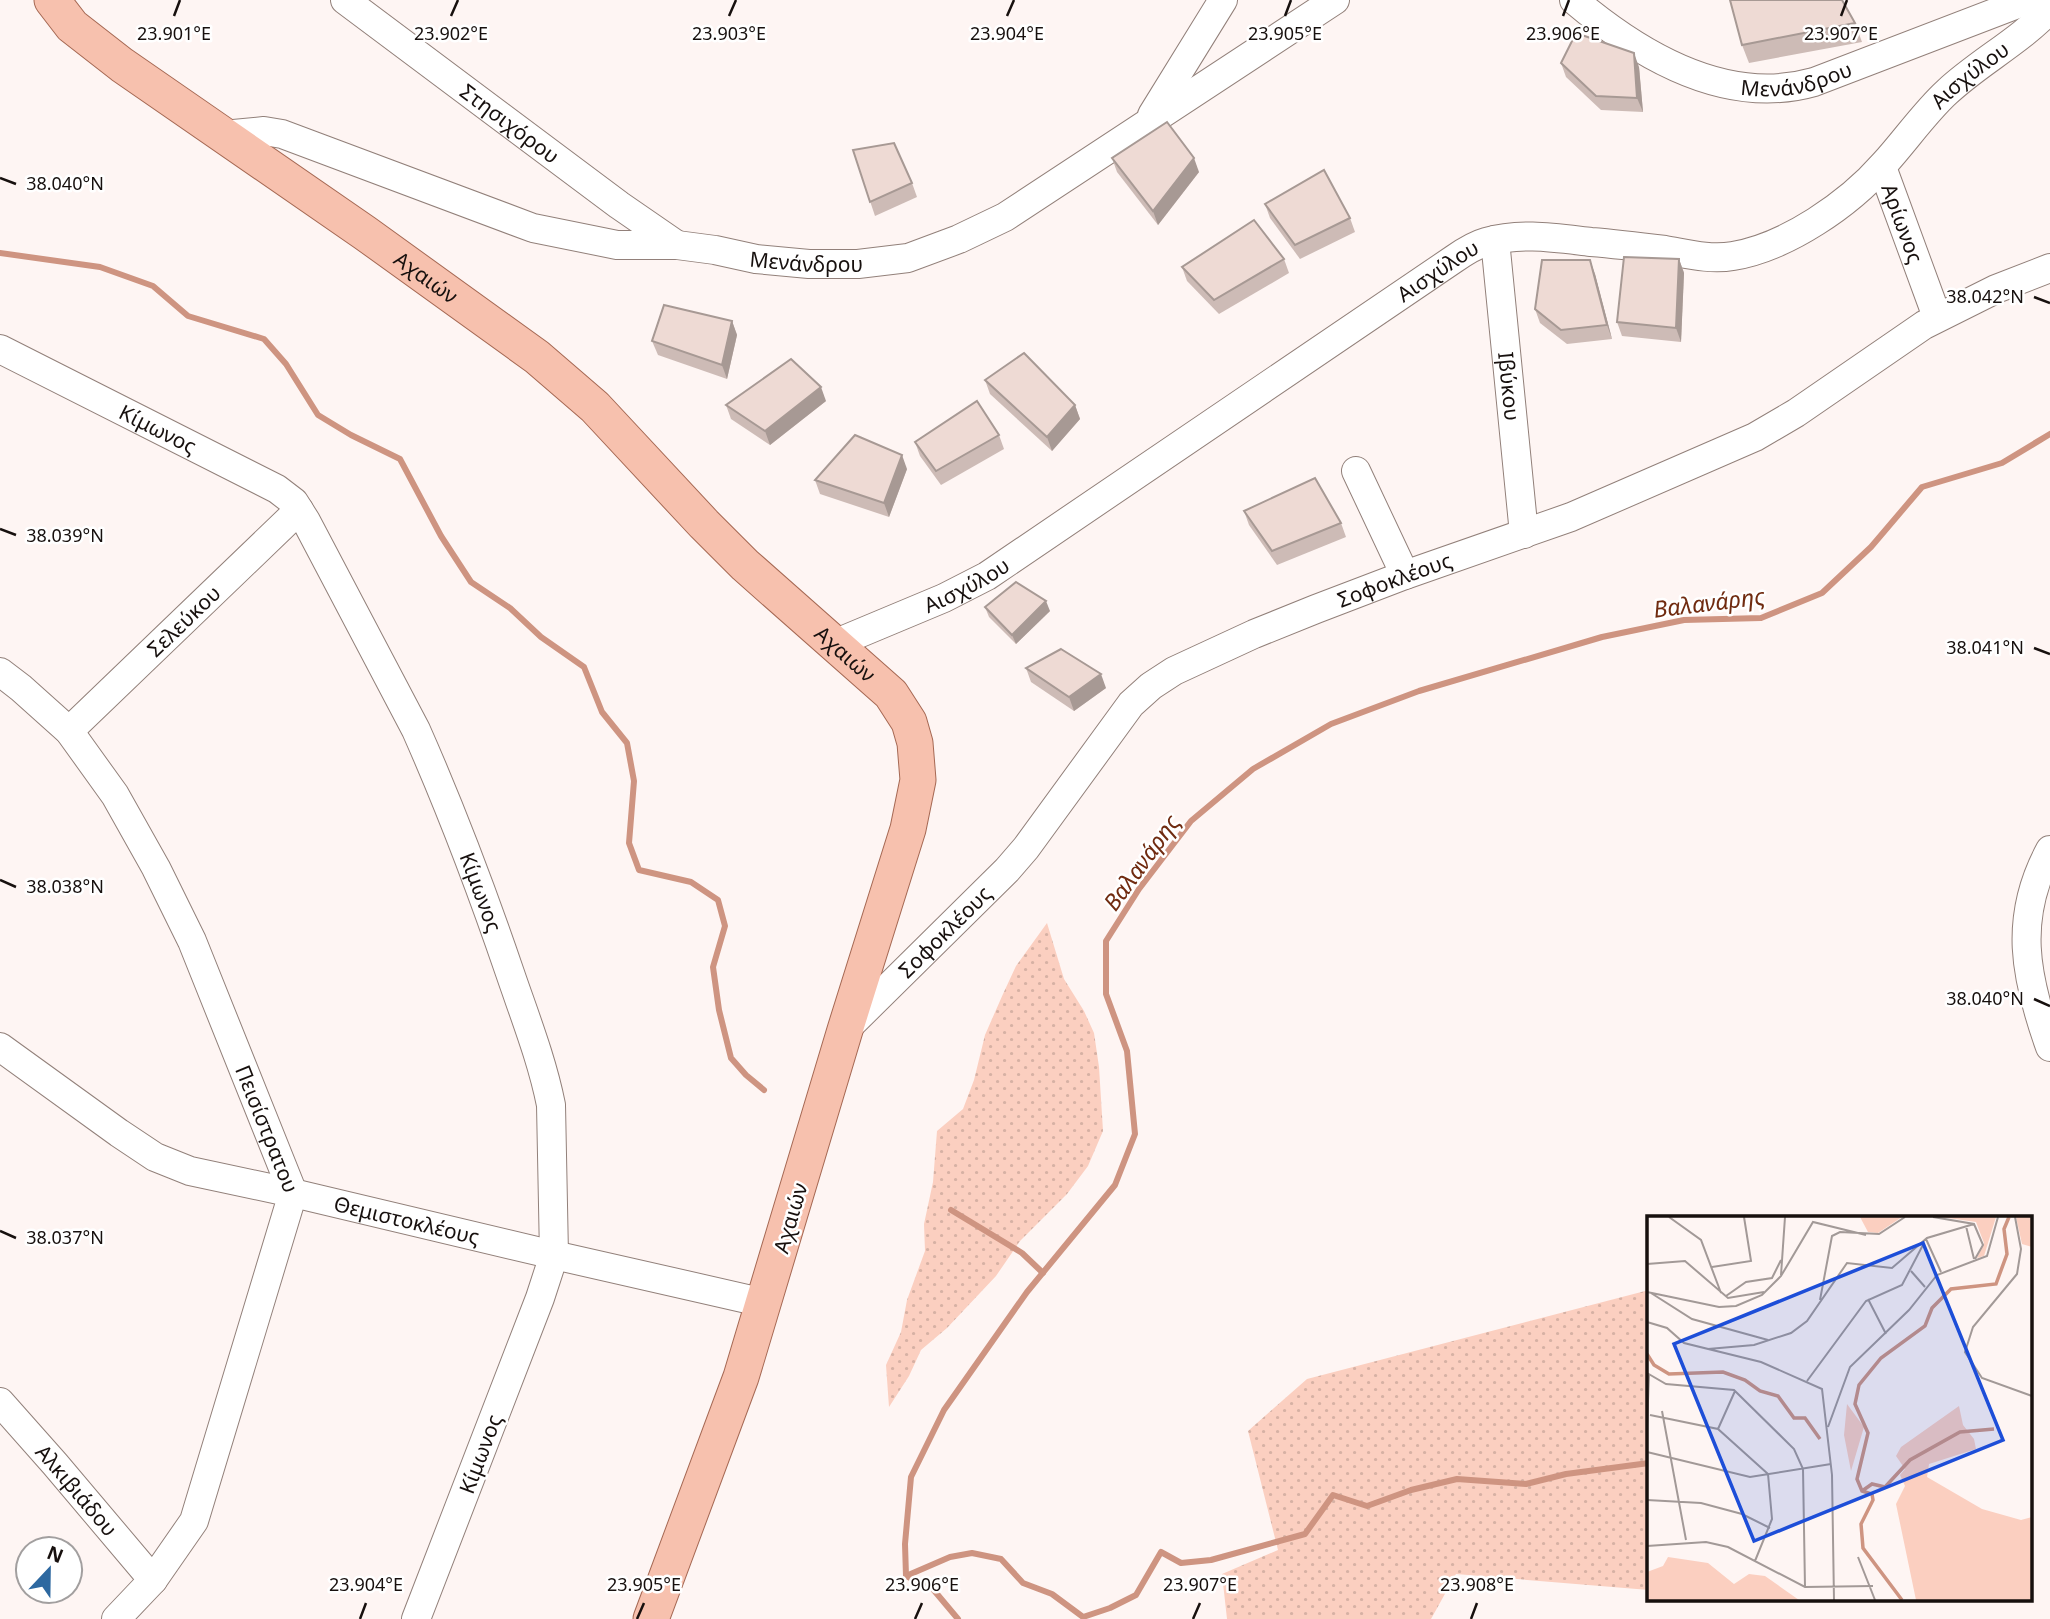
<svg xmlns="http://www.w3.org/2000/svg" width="2050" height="1619" font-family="'Noto Sans',sans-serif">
<defs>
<pattern id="grass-dots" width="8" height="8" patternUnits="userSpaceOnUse" patternTransform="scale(1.75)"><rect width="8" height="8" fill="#fbcfc0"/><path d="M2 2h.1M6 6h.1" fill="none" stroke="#d6b1a4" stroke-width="1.8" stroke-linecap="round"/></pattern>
</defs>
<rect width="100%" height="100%" fill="#fef5f3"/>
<g fill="url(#grass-dots)">
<path d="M1047,923L1064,979L1084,1011L1094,1033L1099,1067L1103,1131L1088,1166L1067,1194L1020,1241L996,1276L947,1328L921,1350L909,1376L889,1407L886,1365L901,1332L907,1300L925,1251L924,1224L933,1182L937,1131L963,1109L974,1080L985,1035L1003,994L1016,966Z"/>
<path d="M1649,1290V1590L1456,1574L1431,1619H1227L1222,1574L1278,1550L1248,1431L1307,1379Z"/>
</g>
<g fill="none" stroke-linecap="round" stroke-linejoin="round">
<g stroke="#ce9481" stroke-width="6">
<path d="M0,253L100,267L153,286L188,316L264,339L286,364L318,415L351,435L400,459L441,536L471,582L510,608L541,637L584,667L602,712L627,743L634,781L629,843L639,870L691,882L718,900L725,926L713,967L719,1010L731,1058L746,1075L764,1090"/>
<path d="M951,1210L1022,1253L1043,1273"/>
<path d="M906,1576L950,1557L972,1553L1001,1559L1023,1583L1052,1594L1083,1617L1110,1608L1136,1595L1161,1552L1181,1563L1211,1560L1305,1534L1333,1495L1367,1506L1411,1490L1457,1479L1526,1484L1566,1474L1649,1463"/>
<path d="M958,1619L932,1588L906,1576L905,1544L911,1477L944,1410L1027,1292L1115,1185L1135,1134L1127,1051L1106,994V941L1139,889L1191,821L1253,769L1331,724L1419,691L1602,637L1684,620L1761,618L1822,593L1871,547L1922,487L2002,463L2050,434"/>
</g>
<g stroke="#92807a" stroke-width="30">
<g id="minor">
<path id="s1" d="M345,0L619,205L677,245"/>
<path id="s2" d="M1574,0C1639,55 1726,107 1814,82L2028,0"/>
<path d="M1152,115L1223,0"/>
<path id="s3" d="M223,135L264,131L282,134L533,228L617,245H677L715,250L756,259L809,264H858L908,258L959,239L1005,217L1335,0"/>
<path id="s4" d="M1882,167L1937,317"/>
<path id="s5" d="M1495,240L1524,534"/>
<path id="s6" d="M0,349L277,489L294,502L306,521L416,730C451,809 482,891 510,973C525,1017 542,1060 551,1105L554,1255L540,1298L416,1619"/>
<path d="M1356,471L1405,575"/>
<path id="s7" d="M834,644L944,598L987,576L1454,259C1464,252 1475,245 1486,242C1521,232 1556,238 1591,242C1616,244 1641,247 1665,250C1688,254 1710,260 1733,256C1787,247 1849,204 1884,164C1905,141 1925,112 1947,92C1979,62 2019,42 2050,9"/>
<path id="s8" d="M0,672L21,688L69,731L115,795L156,868L192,941L293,1193L194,1521L153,1580L116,1619"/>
<path id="s9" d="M69,731L299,510"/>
<path d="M2050,850C2013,918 2025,977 2050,1047"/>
<path id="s10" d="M845,1030L1007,870L1026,848L1131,704L1151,686L1174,671L1254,634L1316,609L1405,575L1571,517L1755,437L1796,413L1924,325L1996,289L2050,268"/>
<path id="s11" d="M0,1047L119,1133L155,1157L190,1171L293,1193L554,1255L765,1303"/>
<path id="s12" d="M0,1402L55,1464L153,1580"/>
</g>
</g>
<g stroke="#a56853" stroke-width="37">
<g id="major">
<path id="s13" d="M52,0L72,26L122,65L365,233L537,357L595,407L704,524L745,565L891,694L909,722L915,743L918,780L908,829L845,1030L741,1377L651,1619"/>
</g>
</g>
<use href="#minor" stroke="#fff" stroke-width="28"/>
<use href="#major" stroke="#f7c1ae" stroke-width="35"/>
</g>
<g fill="#cdbbb6">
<path d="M1855,23L1862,42L1749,63L1742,45Z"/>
<path d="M1561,63L1639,67L1643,112L1601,110L1566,77Z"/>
<path d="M853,150L912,183L917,197L875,216Z"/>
<path d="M1112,158L1199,172L1158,225L1117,172Z"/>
<path d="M1265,204L1350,218L1355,232L1300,259L1270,218Z"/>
<path d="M1284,259L1289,273L1219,314L1187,281L1182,267Z"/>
<path d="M1679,259L1684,273L1681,342L1622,336L1617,322Z"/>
<path d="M1595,274L1612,339L1567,344L1540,323L1535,309Z"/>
<path d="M732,321L737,335L727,379L658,355L652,341Z"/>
<path d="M985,380L1075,405L1080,419L1052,451L990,394Z"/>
<path d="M826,401L770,445L731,419L726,405Z"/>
<path d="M999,435L1004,449L941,485L920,456L915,442Z"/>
<path d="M907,469L889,517L820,494L815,480Z"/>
<path d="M1244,511L1341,523L1346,537L1277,565L1249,525Z"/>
<path d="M985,607L1050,611L1016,644L989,617Z"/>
<path d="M1026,668L1106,688L1074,711L1031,682Z"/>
</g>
<g fill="#a79994">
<path d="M1634,53L1639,67L1643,112L1637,98Z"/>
<path d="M1194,158L1199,172L1158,225L1153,211Z"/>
<path d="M1679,259L1684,273L1681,342L1676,328Z"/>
<path d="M1590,260L1595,274L1612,339L1607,325Z"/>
<path d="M732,321L737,335L727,379L722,365Z"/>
<path d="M821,387L826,401L770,445L765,431Z"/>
<path d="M1075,405L1080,419L1052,451L1047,437Z"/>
<path d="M902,455L907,469L889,517L884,503Z"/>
<path d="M1046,601L1050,611L1016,644L1012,635Z"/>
<path d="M1101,674L1106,688L1074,711L1069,697Z"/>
</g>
<g fill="#eedad4" stroke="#a79994" stroke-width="2">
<path d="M1730,0H1842L1855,23L1742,45Z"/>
<path d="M1576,33L1634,53L1637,98L1596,96L1561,63Z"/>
<path d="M1167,122L1194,158L1153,211L1112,158Z"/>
<path d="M894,143L912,183L870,202L853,150Z"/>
<path d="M1324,170L1350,218L1295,245L1265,204Z"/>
<path d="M1254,220L1284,259L1214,300L1182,267Z"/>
<path d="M1624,257L1679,259L1676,328L1617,322Z"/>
<path d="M1542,260H1590L1607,325L1561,330L1535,309Z"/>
<path d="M664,305L732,321L722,365L652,341Z"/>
<path d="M1024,353L1075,405L1047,437L985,380Z"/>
<path d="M791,359L821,387L765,431L726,405Z"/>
<path d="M977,401L999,435L936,471L915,442Z"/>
<path d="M855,435L902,455L884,503L815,480Z"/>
<path d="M1315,478L1341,523L1272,551L1244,511Z"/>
<path d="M1016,582L1046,601L1012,635L985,607Z"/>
<path d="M1061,649L1101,674L1069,697L1026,668Z"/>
</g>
<path fill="none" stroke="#17100e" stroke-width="2.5" d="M174,16L180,0M451,16L458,0M729,16L736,0M1007,16L1014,0M1285,16L1291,0M1563,16L1569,0M1841,16L1847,0M0,178L16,184M2034,297L2050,303M0,529L16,535M2034,648L2050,654M0,880L16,887M2034,999L2050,1006M0,1231L16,1238M360,1619L366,1603M637,1619L644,1603M915,1619L922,1603M1193,1619L1200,1603M1471,1619L1477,1603"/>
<g text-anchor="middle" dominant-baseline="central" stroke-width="5" stroke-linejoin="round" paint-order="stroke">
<g font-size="21" fill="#17100e" stroke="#fff">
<text stroke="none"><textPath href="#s2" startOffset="247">Μενάνδρου</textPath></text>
<text stroke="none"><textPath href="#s7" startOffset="1321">Αισχύλου</textPath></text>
<text stroke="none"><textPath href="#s1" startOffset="206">Στησιχόρου</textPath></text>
<text stroke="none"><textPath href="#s4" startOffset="60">Αρίωνος</textPath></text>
<text stroke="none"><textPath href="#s3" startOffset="604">Μενάνδρου</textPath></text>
<text stroke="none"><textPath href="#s7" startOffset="712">Αισχύλου</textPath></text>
<text stroke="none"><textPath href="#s13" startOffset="467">Αχαιών</textPath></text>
<text stroke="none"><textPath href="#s5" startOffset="147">Ιβύκου</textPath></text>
<text stroke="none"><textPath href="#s6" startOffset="177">Κίμωνος</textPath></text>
<text stroke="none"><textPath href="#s10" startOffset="728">Σοφοκλέους</textPath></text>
<text stroke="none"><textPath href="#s7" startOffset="145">Αισχύλου</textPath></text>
<text stroke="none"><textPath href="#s9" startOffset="159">Σελεύκου</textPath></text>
<text stroke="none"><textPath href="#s13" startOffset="1032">Αχαιών</textPath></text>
<text stroke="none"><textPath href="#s6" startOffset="765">Κίμωνος</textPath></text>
<text stroke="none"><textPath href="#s10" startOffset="140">Σοφοκλέους</textPath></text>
<text stroke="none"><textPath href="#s8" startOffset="537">Πεισίστρατου</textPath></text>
<text transform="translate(790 1218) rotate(-74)">Αχαιών</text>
<text stroke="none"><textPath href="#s11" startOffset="450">Θεμιστοκλέους</textPath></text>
<text transform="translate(480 1454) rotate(-69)">Κίμωνος</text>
<text stroke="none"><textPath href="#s12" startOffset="117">Αλκιβιάδου</textPath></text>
</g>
<g font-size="23" font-style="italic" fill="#702b10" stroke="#fff">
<text transform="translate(1709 602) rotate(-7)">Βαλανάρης</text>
<text transform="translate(1141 862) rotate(-54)">Βαλανάρης</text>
</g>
</g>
<g transform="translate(1647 1216)">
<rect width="385" height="385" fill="#fef5f3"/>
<path d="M213,1H255L231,17L221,16ZM294,1H349L337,40L330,42L337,27L329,6ZM369,1H385V31L375,28ZM200,188L217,211L204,255L197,219ZM312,190L316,209L327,223L329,233L282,248L280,261L335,293L374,304L385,301V384H269L249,288L258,270L253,259L258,253L249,240L254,231ZM21,341L61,347L87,368L102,358L118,360L152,384H0V356L16,350Z" fill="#fbcfc0"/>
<path fill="none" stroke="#ce9481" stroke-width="3.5" d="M0,138L7,149L22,158L76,156L98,164L113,175L131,180L147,202H158L173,223M215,275L225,268L238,271L263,244L313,216L347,213M255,384L216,332L214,308L226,284L225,278L215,275L210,263L221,217L208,188L212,169L234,142L278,110L285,92L304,73L349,68L360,38L357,13L362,1"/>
<path fill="none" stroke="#a29997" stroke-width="2" d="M22,1L54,24L74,77M286,1L327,8L336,29L328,43M368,1L374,33L370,58L326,111L318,136L335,162L385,180M319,10L327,43M279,23L294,56M0,48L38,45L81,82L117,76M65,51L104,45L97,1M264,55L278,71M134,59L138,1M0,76L72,91L89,90L115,79L134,60L166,6L219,19M4,77L45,103L121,124M79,80L99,66L125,62L134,44M221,83L239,118M173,84L185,20L193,16L232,18L258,1M0,106L20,112L37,127L114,146L175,173L185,259L187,384M61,133L107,129L144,117L160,105L200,47L245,52L280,22L327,8M0,157L19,168L87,174L147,233L156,253L158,371M160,165L219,85L255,69L277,27M15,195L39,324M3,199L71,213L121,258L125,303L108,345M0,210L2,159M181,211L203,151L262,94L290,59L340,40L351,1M71,213L88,175M0,236L103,261L184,248M0,284L54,287L95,298L123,312M0,330L59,326L81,331L158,371L226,370M211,341L228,384"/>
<path fill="#1d4ed8" fill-opacity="0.15" stroke="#1d4ed8" stroke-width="3.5" d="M276,27L356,224L107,325L27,128Z"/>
<rect width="385" height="385" fill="none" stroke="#17100e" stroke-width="3.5"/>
</g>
<g font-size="18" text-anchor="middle" fill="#17100e" stroke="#fff" stroke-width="5" stroke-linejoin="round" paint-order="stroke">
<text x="174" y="40">23.901°E</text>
<text x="451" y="40">23.902°E</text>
<text x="729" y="40">23.903°E</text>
<text x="1007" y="40">23.904°E</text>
<text x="1285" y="40">23.905°E</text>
<text x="1563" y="40">23.906°E</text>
<text x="1841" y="40">23.907°E</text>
<text x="65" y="190">38.040°N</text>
<text x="1985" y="303">38.042°N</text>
<text x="65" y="542">38.039°N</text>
<text x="1985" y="654">38.041°N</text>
<text x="65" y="893">38.038°N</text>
<text x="1985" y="1005">38.040°N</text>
<text x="65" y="1244">38.037°N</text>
<text x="366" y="1591">23.904°E</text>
<text x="644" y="1591">23.905°E</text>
<text x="922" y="1591">23.906°E</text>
<text x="1200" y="1591">23.907°E</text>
<text x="1477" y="1591">23.908°E</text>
</g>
<g transform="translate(49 1570) rotate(22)"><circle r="33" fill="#ffffff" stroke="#a29f9f" stroke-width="2"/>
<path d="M0-5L12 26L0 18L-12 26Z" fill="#2d68a0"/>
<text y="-10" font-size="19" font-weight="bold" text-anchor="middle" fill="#17100e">N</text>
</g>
</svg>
